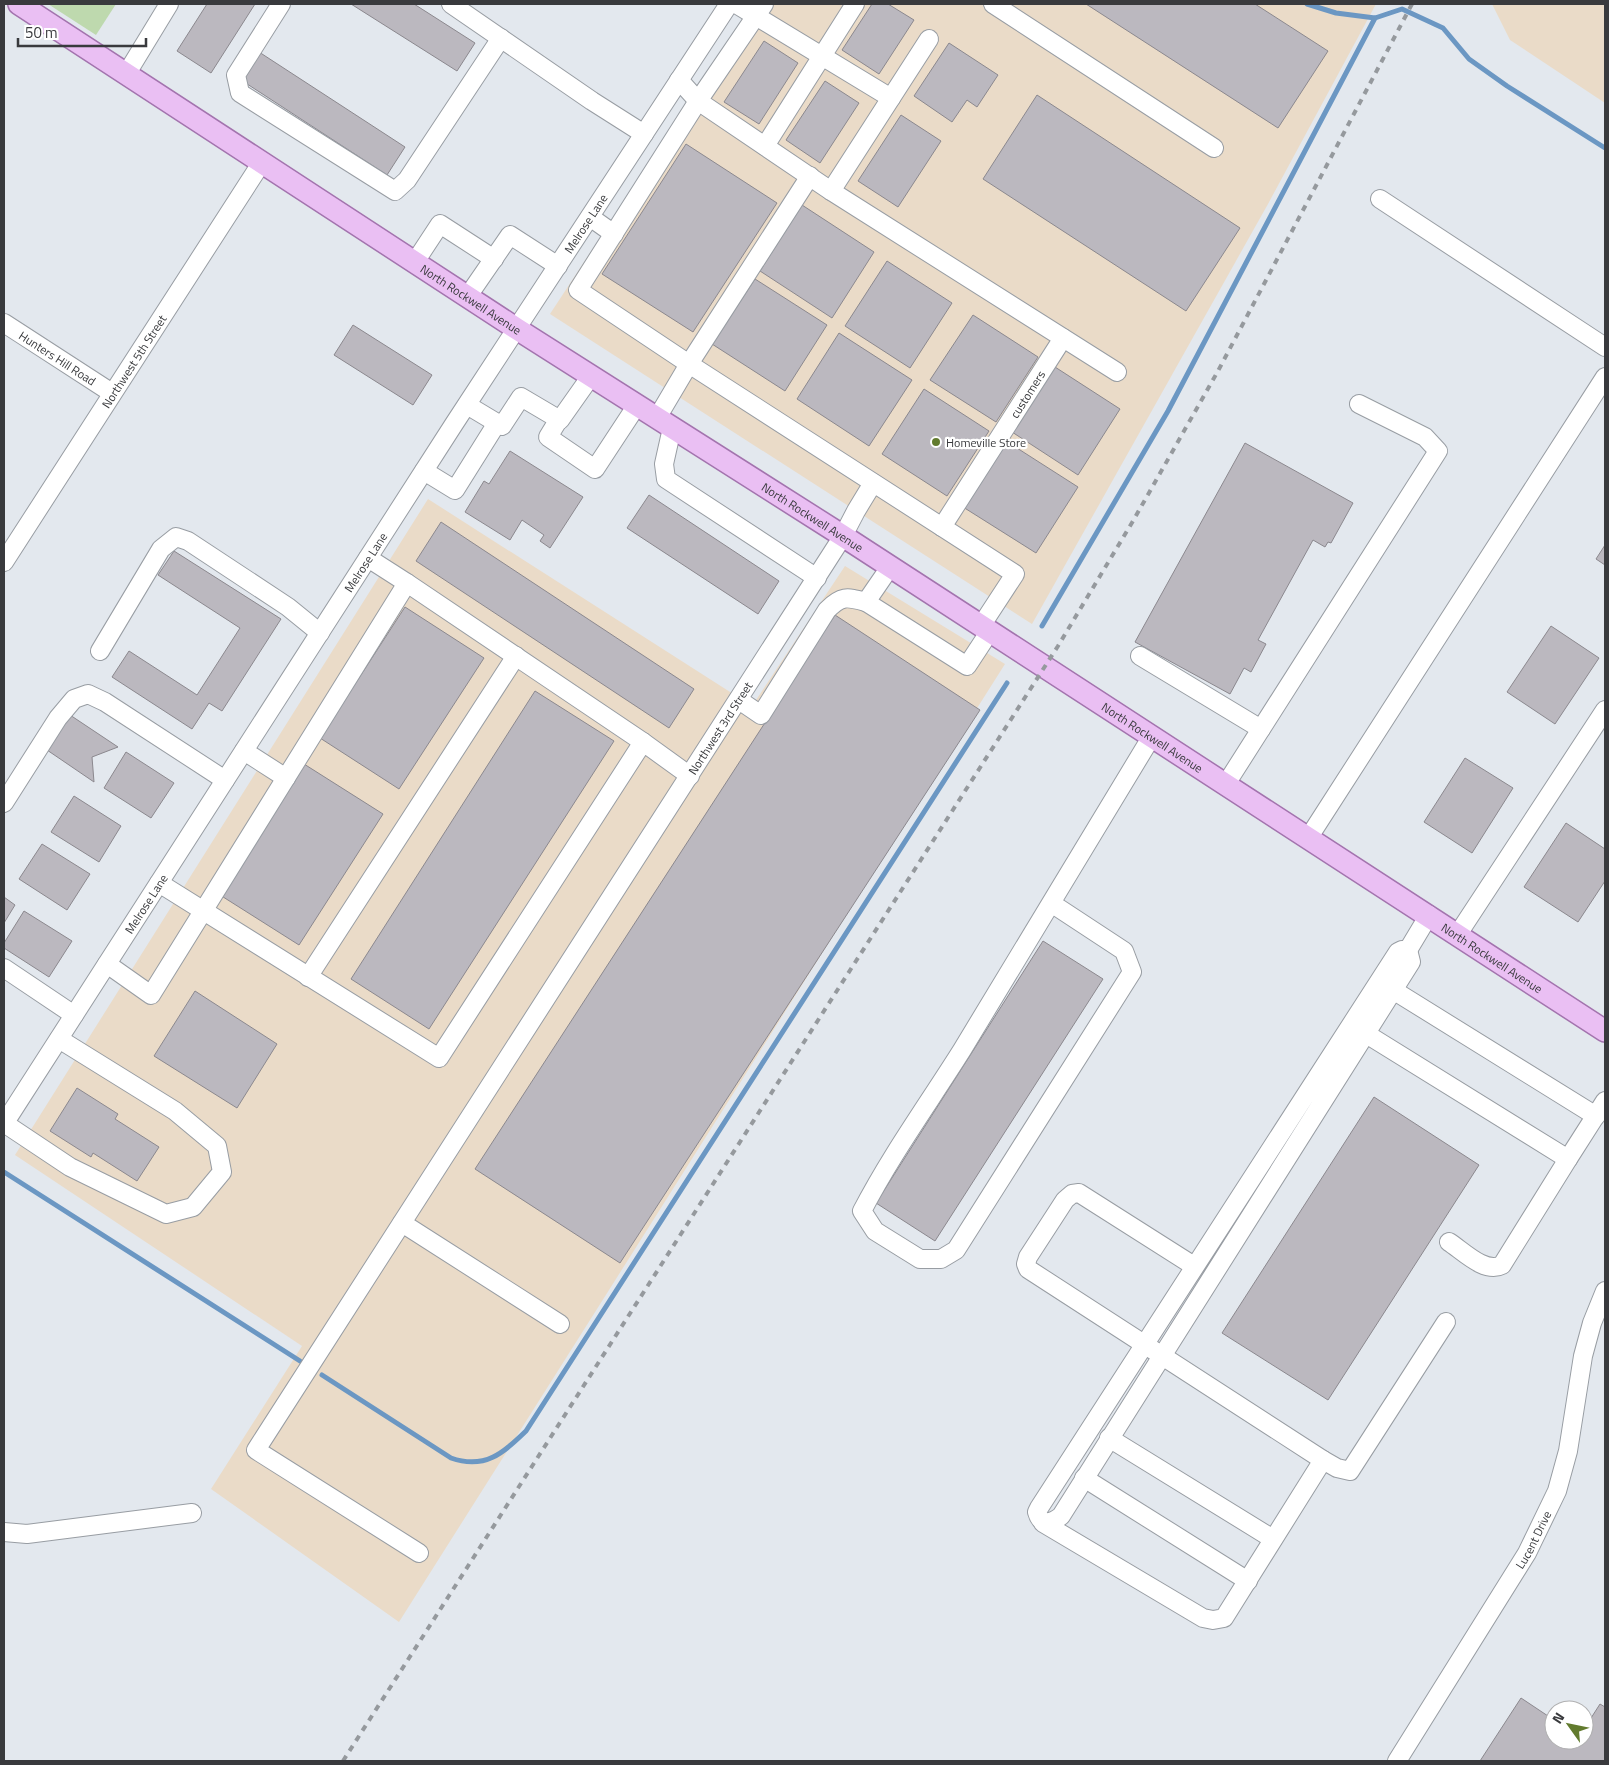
<svg xmlns="http://www.w3.org/2000/svg" width="1609" height="1765" font-family="'Titillium Web',sans-serif">
<rect width="100%" height="100%" fill="#e3e8ee"/>
<g fill="#eadbc8">
<path d="M753,4H1376L1268,204L1032,624L550,314Z"/>
<path d="M1492,4H1605V103L1510,40Z"/>
<path d="M428,499L752,706L845,566L1005,664L399,1622L211,1489L302,1346L15,1155Z"/>
</g>
<path fill="#bed9ae" d="M48,4H116L96,35Z"/>
<g fill="none" stroke-linecap="round" stroke-linejoin="round">
<g stroke="#6b97c3" stroke-width="5">
<path d="M1307,4L1336,13L1375,18L1402,9L1443,28L1469,59L1507,86L1605,148"/>
<path d="M1042,626L1168,411L1375,18"/>
<path d="M4,1172L300,1361"/>
<path d="M322,1375L451,1458C485,1470 503,1453 526,1431L1007,683"/>
</g>
</g>
<g fill="#bbb8bf" stroke="#8b888e">
<path d="M207,4H255L211,73L177,51Z"/>
<path d="M351,4H414L475,43L457,71Z"/>
<path d="M872,4H888L914,20L879,74L842,50Z"/>
<path d="M1086,4H1255L1328,51L1278,128Z"/>
<path d="M764,41L798,63L759,124L724,102Z"/>
<path d="M949,43L998,75L977,107L967,100L952,122L914,96Z"/>
<path d="M259,52L405,147L387,175L241,80Z"/>
<path d="M825,81L859,103L820,163L786,140Z"/>
<path d="M1037,95L1240,228L1186,311L983,179Z"/>
<path d="M901,115L941,141L898,207L858,181Z"/>
<path d="M686,144L777,203L693,332L602,274Z"/>
<path d="M802,205L874,252L832,318L760,271Z"/>
<path d="M887,261L952,303L910,368L845,326Z"/>
<path d="M755,279L827,325L785,391L712,344Z"/>
<path d="M973,315L1038,357L996,422L930,380Z"/>
<path d="M353,325L432,375L413,405L334,355Z"/>
<path d="M839,333L912,380L869,446L797,399Z"/>
<path d="M1055,367L1120,409L1078,475L1012,432Z"/>
<path d="M924,389L989,431L947,496L882,454Z"/>
<path d="M1006,441L1078,487L1036,553L963,507Z"/>
<path d="M1245,443L1353,503L1331,543L1328,542L1325,547L1313,540L1258,640L1266,644L1251,672L1244,668L1230,694L1135,642Z"/>
<path d="M510,451L583,497L550,548L540,541L544,535L522,520L510,540L465,512L484,481L489,484Z"/>
<path d="M649,495L779,581L758,614L627,528Z"/>
<path d="M441,522L694,689L669,728L416,561Z"/>
<path d="M1605,545V565L1596,559Z"/>
<path d="M174,551L281,619L222,711L209,703L192,729L112,677L129,651L197,695L240,628L158,575Z"/>
<path d="M405,607L484,658L399,789L320,738Z"/>
<path d="M835,615L980,710L620,1263L475,1169Z"/>
<path d="M1551,626L1599,658L1555,724L1507,692Z"/>
<path d="M535,691L614,741L429,1029L351,979Z"/>
<path d="M70,715L118,747L92,757L94,782L47,750Z"/>
<path d="M126,752L174,783L151,818L104,788Z"/>
<path d="M1465,758L1513,788L1472,853L1424,822Z"/>
<path d="M304,764L383,814L299,945L220,895Z"/>
<path d="M74,796L121,826L99,862L51,832Z"/>
<path d="M1566,823L1605,849V881L1578,922L1524,887Z"/>
<path d="M42,844L90,874L67,910L19,879Z"/>
<path d="M4,897L15,905L4,923Z"/>
<path d="M24,911L72,941L49,977L4,948V943Z"/>
<path d="M1043,941L1103,979L935,1241L876,1203Z"/>
<path d="M195,991L277,1044L237,1108L154,1056Z"/>
<path d="M77,1088L118,1114L115,1119L159,1147L137,1181L93,1153L91,1157L50,1131Z"/>
<path d="M1374,1097L1479,1165L1328,1400L1222,1333Z"/>
<path d="M1521,1698L1554,1720V1740H1584V1729L1600,1704L1605,1707V1761H1480Z"/>
</g>
<g fill="none" stroke-linecap="round" stroke-linejoin="round">
<g stroke="#989da3" stroke-width="20">
<g id="minor">
<path d="M281,4L236,75L240,93L395,191L407,180L501,38"/>
<path d="M451,4L592,101L644,134"/>
<path d="M736,4L891,98"/>
<path d="M764,4L698,101L578,290L689,364L1015,574L981,626"/>
<path d="M993,4L1214,148"/>
<path d="M127,73L169,4"/>
<path d="M679,80L698,101L831,191L1117,372"/>
<path d="M765,146L855,4"/>
<path d="M831,191L929,39"/>
<path d="M1380,199L1605,347"/>
<path d="M590,217L614,234"/>
<path d="M415,262L440,224L494,259"/>
<path d="M468,296L510,235L558,266"/>
<path id="s1" d="M4,323L112,393"/>
<path d="M467,405L502,426L521,397L560,420L591,376"/>
<path d="M657,418L689,364L810,176"/>
<path d="M559,419L548,437L595,469L637,405"/>
<path d="M672,428L664,464L666,479L817,578"/>
<path d="M424,471L455,490L497,423"/>
<path id="s2" d="M942,527L1063,338"/>
<path id="s3" d="M4,562L262,162"/>
<path d="M890,567L866,602L967,666L990,631"/>
<path d="M407,583L643,742"/>
<path d="M100,651L161,549L176,537L188,541L288,607L320,633"/>
<path d="M1140,656L1261,729"/>
<path d="M739,700L761,715L827,610C842,595 847,597 866,602"/>
<path d="M244,751L286,778"/>
<path d="M1226,784L1438,451L1425,437L1359,404"/>
<path d="M4,803L58,718L74,699L88,694L105,702L225,780"/>
<path d="M1309,837L1605,377"/>
<path d="M159,883L439,1058L643,742L690,776"/>
<path d="M1051,903L1124,951L1132,972L956,1250L941,1259H920L875,1231L862,1211C891,1155 928,1104 962,1050C1026,946 1089,841 1152,736"/>
<path d="M1458,934L1605,710"/>
<path d="M1402,950H1408L1411,962L1061,1516C1050,1524 1041,1526 1037,1512L1039,1508L1398,952Z"/>
<path d="M1408,950L1429,915"/>
<path d="M107,964L151,995L407,583L368,558"/>
<path d="M4,968L74,1015"/>
<path d="M308,977L516,656"/>
<path d="M1393,990L1596,1116"/>
<path d="M1355,1027L1568,1159L1605,1101"/>
<path d="M4,1123L70,1167L166,1214L193,1207L222,1172L217,1146L175,1111L59,1039"/>
<path id="s4" d="M4,1124L454,424L729,4"/>
<path d="M402,1223L560,1324"/>
<path d="M1449,1242C1463,1251 1485,1274 1502,1265L1568,1159"/>
<path d="M1109,1438L1273,1539"/>
<path d="M1323,1460L1337,1468L1350,1471L1446,1322"/>
<path d="M1084,1478L1248,1581"/>
<path d="M1043,1523L1203,1618L1213,1620L1224,1618L1323,1460L1028,1269L1026,1264L1028,1257L1065,1200L1072,1194L1079,1193L1194,1266"/>
<path d="M4,1532L27,1534L192,1513"/>
<path id="s5" d="M419,1553L256,1450L843,536L856,511L873,483"/>
<path id="s6" d="M1397,1761L1527,1553L1557,1491L1568,1451L1583,1356L1592,1323L1605,1291"/>
</g>
</g>
<g stroke="#a374ae" stroke-width="24">
<g id="major">
<path id="s7" d="M19,4L517,329L843,536L1605,1031"/>
</g>
</g>
<use href="#minor" stroke="#fff" stroke-width="18"/>
<use href="#major" stroke="#eabff3" stroke-width="21"/>
<path stroke="#95999d" stroke-width="4" stroke-dasharray="6 6" stroke-linecap="butt" d="M343,1761L1058,646L1133,521L1218,371L1412,4"/>
</g>
<circle fill="#627b2e" stroke="#fff" stroke-width="2" cx="936" cy="442" r="5"/>
<g text-anchor="middle" dominant-baseline="central" stroke-width="4.5" stroke-linejoin="round" paint-order="stroke">
<g font-size="12" fill="#393a3d" stroke="#fff">
<text stroke="none"><textPath href="#s4" startOffset="1072">Melrose Lane</textPath></text>
<text stroke="none"><textPath href="#s7" startOffset="540">North Rockwell Avenue</textPath></text>
<text stroke="none"><textPath href="#s1" startOffset="64">Hunters Hill Road</textPath></text>
<text stroke="none"><textPath href="#s3" startOffset="239">Northwest 5th Street</textPath></text>
<text stroke="none"><textPath href="#s2" startOffset="158">customers</textPath></text>
<text stroke="none"><textPath href="#s7" startOffset="945">North Rockwell Avenue</textPath></text>
<text stroke="none"><textPath href="#s4" startOffset="668">Melrose Lane</textPath></text>
<text stroke="none"><textPath href="#s5" startOffset="1051">Northwest 3rd Street</textPath></text>
<text stroke="none"><textPath href="#s7" startOffset="1350">North Rockwell Avenue</textPath></text>
<text stroke="none"><textPath href="#s4" startOffset="262">Melrose Lane</textPath></text>
<text stroke="none"><textPath href="#s7" startOffset="1755">North Rockwell Avenue</textPath></text>
<text stroke="none"><textPath href="#s6" startOffset="260">Lucent Drive</textPath></text>
</g>
<g font-size="12" fill="#393a3d" stroke="#fff" text-anchor="start">
<text x="946" y="442">Homeville Store</text>
</g>
</g>
<rect width="1609" height="1765" fill="none" stroke="#393a3d" stroke-width="10"/>
<g transform="translate(1569 1725) rotate(303)"><circle r="24" fill="#ffffff" stroke="#b0b0b1"/>
<path d="M0-4L9 19L0 12L-9 19Z" fill="#627b2e"/>
<text y="-8" font-size="14" font-weight="bold" text-anchor="middle" fill="#393a3d">N</text>
</g>
<path d="M18 38v8h128v-8" fill="none" stroke="#393a3d" stroke-width="2.5"/>
<text x="25" y="38" font-size="15" fill="#393a3d" stroke="#ffffff" stroke-width="4" paint-order="stroke">50 m</text>
</svg>
